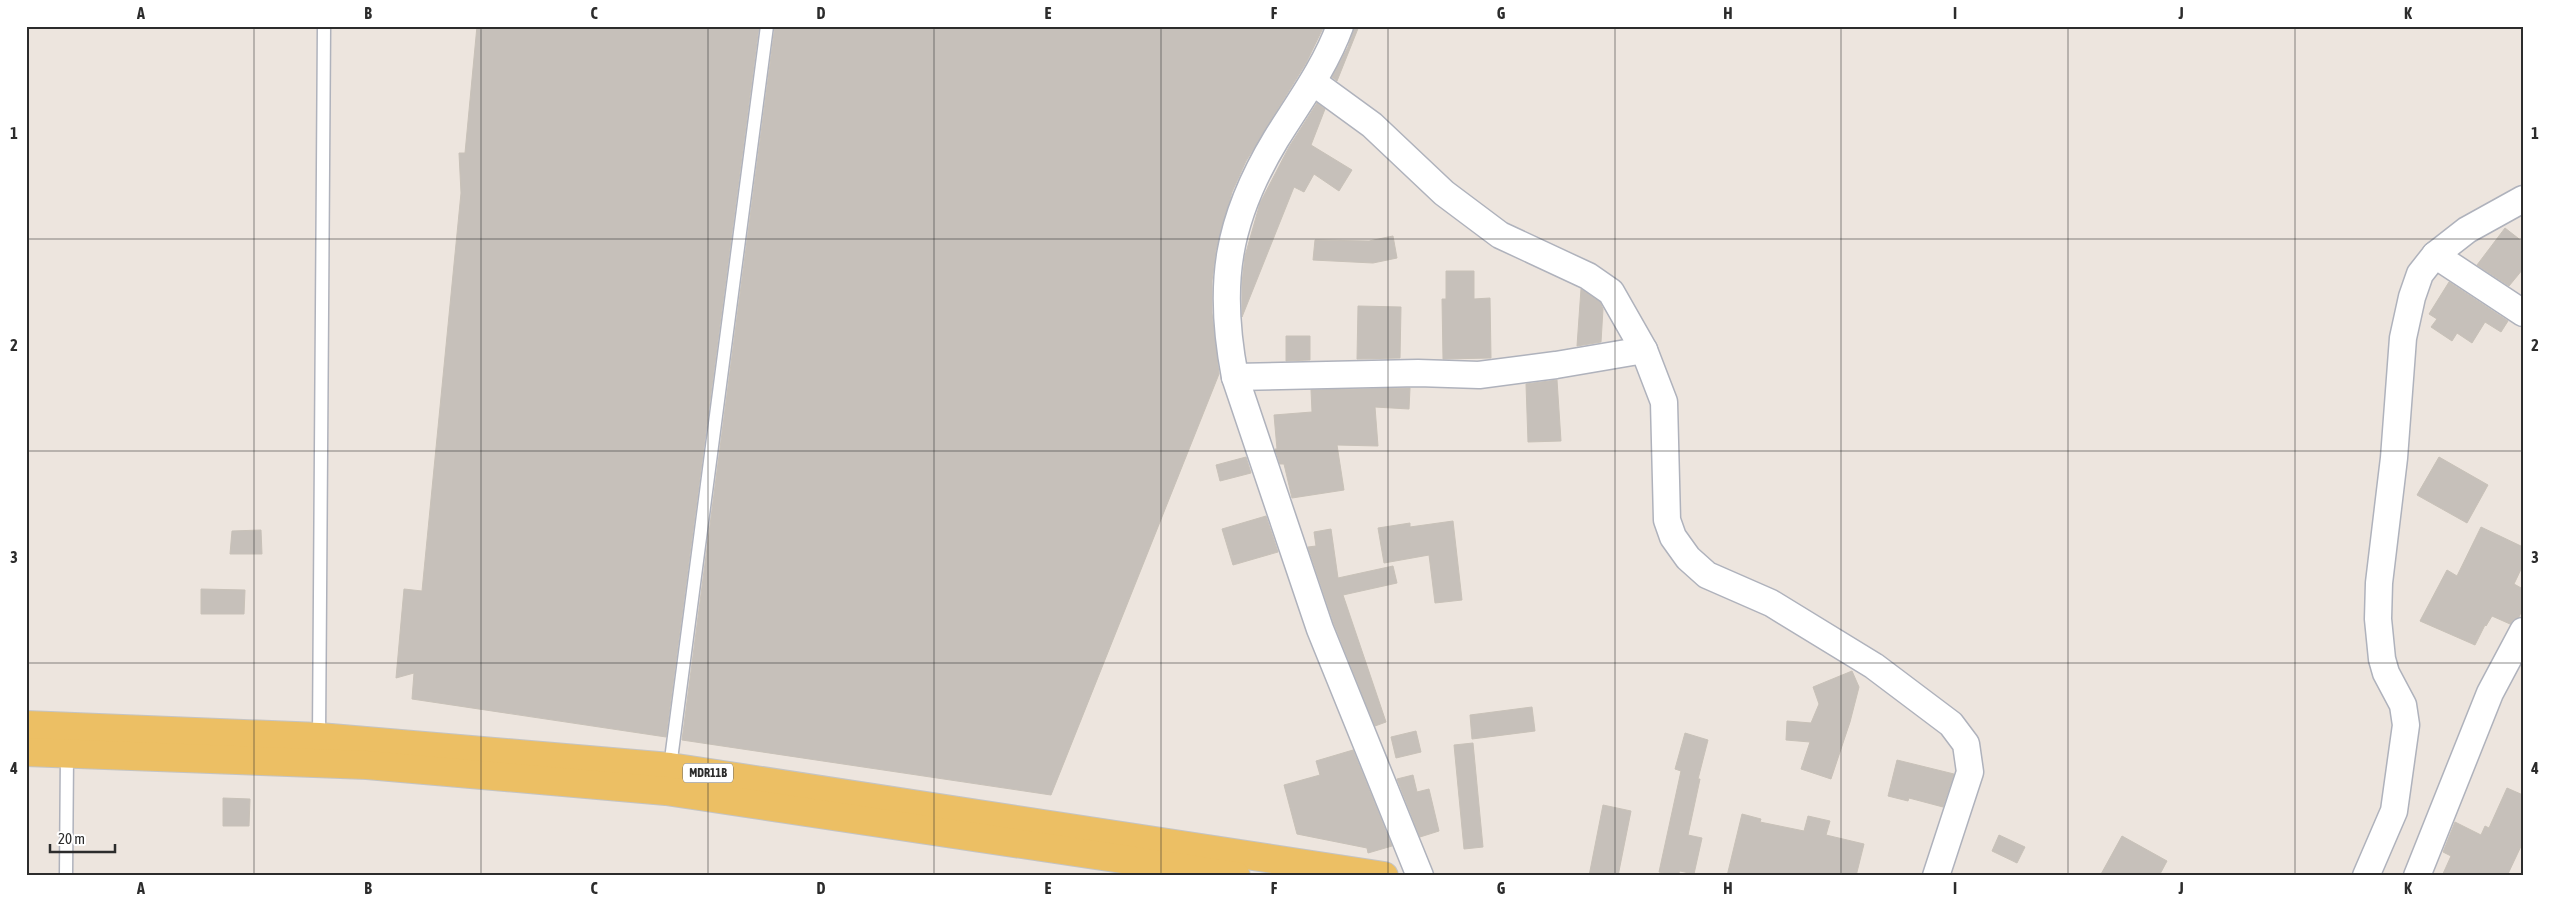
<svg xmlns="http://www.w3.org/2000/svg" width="2549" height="902" font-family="'Asap Condensed',sans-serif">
<rect width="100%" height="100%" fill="#ede5de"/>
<g fill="#c6c0ba" stroke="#c8c1b8">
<path d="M477,26H759L666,737L412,699L414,673L396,678L404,589L422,591L461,193L459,153H465Z"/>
<path d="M775,26H1324L1306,63L1246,161L1232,192L1216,250L1212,281V313L1219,374L1051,795L682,740Z"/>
<path d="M1355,26H1359L1337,81L1332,77L1348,47Z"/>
<path d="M1317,103L1325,109L1311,145L1352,170L1339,191L1314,174L1304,192L1294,187L1242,317V283L1245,256L1260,203L1289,147Z"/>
<path d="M2505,228L2523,242V269L2509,286L2477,265Z"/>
<path d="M1393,236L1397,258L1373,263L1313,260L1315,240L1369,241Z"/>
<path d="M1446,271H1474V299L1490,298L1491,358L1443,359L1442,299H1446Z"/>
<path d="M2449,282L2508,321L2501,332L2485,322L2472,343L2457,333L2452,341L2431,327L2437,319L2429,314Z"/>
<path d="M1581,289L1600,302L1603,309L1601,342L1577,346Z"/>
<path d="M1358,306L1401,307L1400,358L1357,359Z"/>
<path d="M1286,336H1310V360L1286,361Z"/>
<path d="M1557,380L1561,441L1528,442L1526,384Z"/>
<path d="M1410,388L1409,409L1375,407L1378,446L1337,445L1344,490L1292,498L1284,464H1280L1275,449H1277L1274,415L1312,412L1311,390Z"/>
<path d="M1246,457L1251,473L1220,481L1216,465Z"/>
<path d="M2439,457L2488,485L2467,523L2417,495Z"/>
<path d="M1266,516L1278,552L1233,565L1222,529Z"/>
<path d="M1453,521L1462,600L1435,603L1429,555L1384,563L1378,528L1410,523V527Z"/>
<path d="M2481,527L2523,547V565L2514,584L2523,589V608L2519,617L2510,624L2492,616L2486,626L2485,625L2475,645L2420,621L2447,570L2457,576Z"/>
<path d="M1331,529L1338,578L1393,566L1397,583L1343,595L1386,722L1375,726L1334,624L1308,547L1316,546L1314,532Z"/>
<path d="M261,530L262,554H230L232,531Z"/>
<path d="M201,589L245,590L244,614H201Z"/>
<path d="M1852,671L1859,687L1850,722L1831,779L1801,769L1810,742L1786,740L1787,721L1811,723L1819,704L1813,687Z"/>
<path d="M1532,707L1535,731L1472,739L1470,715Z"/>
<path d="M1416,731L1421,752L1396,758L1391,737Z"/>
<path d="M1685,733L1708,740L1698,779H1700L1688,835L1702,838L1694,874L1680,871L1677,876L1659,872L1681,771L1675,769Z"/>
<path d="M1473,743L1483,847L1464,849L1454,745Z"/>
<path d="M1353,750L1392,846L1368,853L1367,848L1297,834L1284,785L1320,775L1316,761Z"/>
<path d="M1897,760L1954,774L1943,807L1909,798L1908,801L1888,796Z"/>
<path d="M1413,775L1417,792L1429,789L1439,831L1420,837L1397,779Z"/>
<path d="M2507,788L2523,795V842L2507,876H2442L2451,856L2443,852L2455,822L2481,835L2485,826L2489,828Z"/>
<path d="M223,798L250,799L249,826H223Z"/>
<path d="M1603,805L1631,811L1618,876H1589Z"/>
<path d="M1742,814L1761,819L1760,822L1804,831L1808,816L1830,821L1826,835L1864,844L1856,876H1727Z"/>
<path d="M1999,835L2025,847L2017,863L1992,851Z"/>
<path d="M2122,836L2167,861L2159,876H2100Z"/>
</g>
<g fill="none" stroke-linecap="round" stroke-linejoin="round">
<g stroke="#afb2bc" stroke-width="15">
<g id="service">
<path d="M319,737L324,26"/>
<path d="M670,767L767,26"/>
<path d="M66,876L67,754"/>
</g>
</g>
<g stroke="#afb2bc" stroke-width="29">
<g id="minor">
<path d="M1340,26C1325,67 1299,102 1276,139C1227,220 1217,284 1235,377L1320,629L1420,876"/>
<path d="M1313,82L1372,125L1444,193L1500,235L1588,276L1611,292L1644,350L1664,402L1667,520L1673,537L1688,558L1707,575L1771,603L1874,666L1951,724L1966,744L1970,772L1936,876"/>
<path d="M2435,255L2523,313"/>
<path d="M1235,377L1418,373L1479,375L1556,365L1644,350"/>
<path d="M2366,876L2394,811L2406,725L2403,705L2386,673L2382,659L2378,619L2379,583L2394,458L2403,338L2412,297L2420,274L2435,255L2467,230L2523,199"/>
<path d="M2417,876L2490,693L2523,631"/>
</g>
</g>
<g stroke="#c4c4c4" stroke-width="30">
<g id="primary">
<path d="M26,725L319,737L670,767L1384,876"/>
<path d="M26,752L367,765L666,791L1236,876"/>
</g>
</g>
<use href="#service" stroke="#fff" stroke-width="12"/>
<use href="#minor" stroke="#fff" stroke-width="26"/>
<use href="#primary" stroke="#ecbf64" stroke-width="28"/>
</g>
<path fill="none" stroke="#2c2c2c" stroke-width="1" stroke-opacity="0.55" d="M254,26V876M481,26V876M708,26V876M934,26V876M1161,26V876M1388,26V876M1615,26V876M1841,26V876M2068,26V876M2295,26V876M26,239H2523M26,451H2523M26,663H2523"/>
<g text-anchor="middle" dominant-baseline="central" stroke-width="5" stroke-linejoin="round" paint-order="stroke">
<rect fill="#fff" stroke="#6b6b6b" stroke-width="1" x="683" y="763.5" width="50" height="19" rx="4"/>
<g font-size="12" font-weight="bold" fill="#2c2c2c">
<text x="708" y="773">MDR11B</text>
</g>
</g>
<rect width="2549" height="902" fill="none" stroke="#ffffff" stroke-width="55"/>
<path d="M50 844v8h65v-8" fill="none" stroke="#2c2c2c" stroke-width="2.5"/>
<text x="58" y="844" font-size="15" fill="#2c2c2c" stroke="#ffffff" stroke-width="4" paint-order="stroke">20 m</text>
<rect x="28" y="28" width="2494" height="846" fill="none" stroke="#2c2c2c" stroke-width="2"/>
<g font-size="16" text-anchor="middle" font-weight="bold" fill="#2c2c2c">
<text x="141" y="19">A</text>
<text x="368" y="19">B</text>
<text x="594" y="19">C</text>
<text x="821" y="19">D</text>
<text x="1048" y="19">E</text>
<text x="1274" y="19">F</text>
<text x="1501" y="19">G</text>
<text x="1728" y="19">H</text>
<text x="1955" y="19">I</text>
<text x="2181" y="19">J</text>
<text x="2408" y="19">K</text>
<text x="14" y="139">1</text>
<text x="2535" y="139">1</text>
<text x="14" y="351">2</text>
<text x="2535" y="351">2</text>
<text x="14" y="563">3</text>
<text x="2535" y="563">3</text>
<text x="14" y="774">4</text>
<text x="2535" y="774">4</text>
<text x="141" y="894">A</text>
<text x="368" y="894">B</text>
<text x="594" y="894">C</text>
<text x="821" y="894">D</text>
<text x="1048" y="894">E</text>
<text x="1274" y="894">F</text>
<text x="1501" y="894">G</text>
<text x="1728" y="894">H</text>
<text x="1955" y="894">I</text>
<text x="2181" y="894">J</text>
<text x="2408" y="894">K</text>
</g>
</svg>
